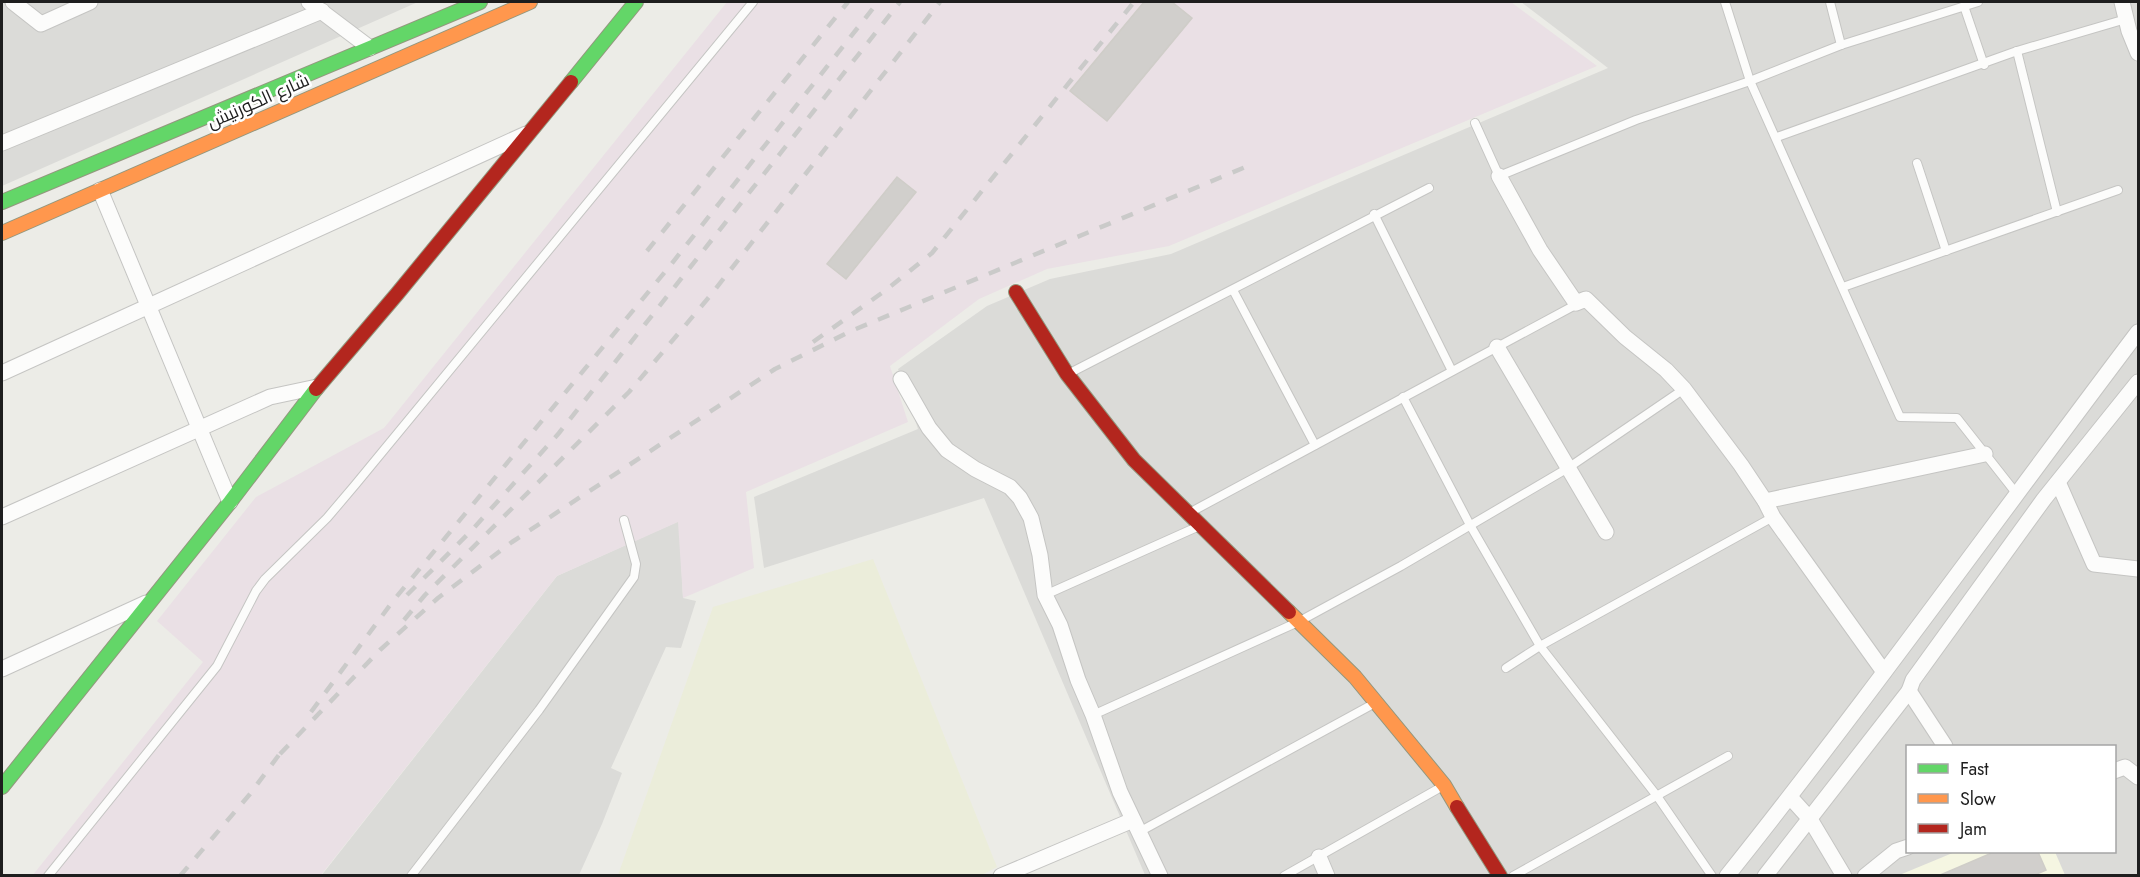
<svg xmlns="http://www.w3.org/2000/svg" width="2140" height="877" font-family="Jost,Cairo,sans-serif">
<rect width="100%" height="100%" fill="#ecece7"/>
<g fill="#dbdbd8" fill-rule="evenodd">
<path d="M2,2H418L2,186Z"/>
<path d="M1521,2H2138V875H1145L984,498L764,568L754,497L918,429L898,369L987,306L1050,279L1171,254L1608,68ZM1908,746H2114V852H1908Z"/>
<path d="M679,521L683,598L696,601L681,648L666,647L611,768L622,773L602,824L579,875L321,876L557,576Z"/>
</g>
<path fill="#eae0e5" d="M727,2H1511L1597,66L1169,246L1047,269L979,299L890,366L908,422L746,492L754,568L683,598L678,522L557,576L321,875L32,876L203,662L157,621L256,497L384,428Z"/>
<path fill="#f5f6e2" d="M1955,852H2055L2065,875L1897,876Z"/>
<path fill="#ebedda" d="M873,559L997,867L980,876L618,875L713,607Z"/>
<g fill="#d1cfcc" stroke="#cfcdc8" stroke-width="1.5">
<path d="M1144,2H1172L1192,18L1107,121L1070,91Z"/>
<path d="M897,177L916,192L846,279L827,264Z"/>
<path d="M1994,852H2038L2046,870L2032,876H1938Z"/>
</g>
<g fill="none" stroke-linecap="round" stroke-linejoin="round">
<g stroke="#c5c5c3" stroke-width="10">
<g id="lane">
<path d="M1725,2L1750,81L1900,417L1957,418L2016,493"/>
<path d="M1830,2L1841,45"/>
<path d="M1964,6L1984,65"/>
<path d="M2017,51L2057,212"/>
<path d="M1475,123L1499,176L1636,120L1750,81L1841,45L1978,2"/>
<path d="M1777,137L2017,51L2126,19"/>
<path d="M1917,163L1946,251"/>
<path d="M1374,214L1452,371"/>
<path d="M1843,287L2118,190"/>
<path d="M1233,290L1315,445"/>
<path d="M1068,374L1429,188"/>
<path d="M1403,397L1470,525L1540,646L1657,796L1712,876"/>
<path d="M1191,512L1579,303"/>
<path d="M1045,595L1197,527"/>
<path d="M1506,668L1540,646L1773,517"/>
<path d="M1093,715L1298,622L1401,566L1568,468L1684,389"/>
<path d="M1139,832L1375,703"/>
<path d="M48,876L217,666L256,591L265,579L327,518L355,485L753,2"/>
<path d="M411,876L539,710L634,577L636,564L624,520"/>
<path d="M1284,876L1443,786"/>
<path d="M1513,876L1728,756"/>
</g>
</g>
<g stroke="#c5c5c3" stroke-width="17">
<g id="street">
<path d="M13,2L41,24L90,2"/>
<path d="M309,2L370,48"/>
<path d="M2122,2L2129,31L2138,53"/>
<path d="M2,143L322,11"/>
<path d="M1499,176L1540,250L1576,303L1586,299L1625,337L1666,370L1684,389L1741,465L1765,501L1773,517L1884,672"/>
<path d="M100,190L230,502"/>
<path d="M1497,347L1606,532"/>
<path d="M2,373L526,134"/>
<path d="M901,379L929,428L947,450L975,469L1010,487L1020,498L1031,518L1040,555L1045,595L1060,625L1078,680L1093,715L1120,792L1160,876"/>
<path d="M2058,482L2094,564L2138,569"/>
<path d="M1765,501L1985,454"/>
<path d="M2,517L270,397L317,387"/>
<path d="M2,669L146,603"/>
<path d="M1909,691L1945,746"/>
<path d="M2114,771L2125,767L2138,777"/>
<path d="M1790,797L1810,819L1844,876"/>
<path d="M1319,857L1327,876"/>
<path d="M1001,876L1133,820"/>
<path d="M1727,876C1869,698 2001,513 2138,332"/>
<path d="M1765,876L1909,691L1913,680L2044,499L2138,382"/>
<path d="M1865,876L1896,851L1908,847"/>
</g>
</g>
<g stroke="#93977e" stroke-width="16">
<g id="fast">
<path d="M571,82L636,2"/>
<path d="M2,202L480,2"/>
<path d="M2,787L230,502L316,389"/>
</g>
</g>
<g stroke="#93977e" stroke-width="16">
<g id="slow">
<path d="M2,233L530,2"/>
<path d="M1289,612L1355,677L1444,785L1457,807"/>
</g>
</g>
<g stroke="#93977e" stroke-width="16">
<g id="jam">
<path d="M1016,292L1067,374L1134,460L1289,612"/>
<path d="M316,389L397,294L571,82"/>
<path d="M1457,807L1500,876"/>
</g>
</g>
<use href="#lane" stroke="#fcfcfb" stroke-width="8"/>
<use href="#street" stroke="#fcfcfb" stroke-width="15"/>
<use href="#fast" stroke="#63d668" stroke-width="14"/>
<use href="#slow" stroke="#ff974d" stroke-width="14"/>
<use href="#jam" stroke="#b3261e" stroke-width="14"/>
<g stroke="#cacac9" stroke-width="4.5" stroke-dasharray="12 12" stroke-linecap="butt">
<path d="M647,251L848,2"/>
<path d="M813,342L886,290L932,253L1134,2"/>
<path d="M407,595L472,530L559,433L900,2"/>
<path d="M404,620L425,595L629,392L710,296L940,2"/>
<path d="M311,712L393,601L669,267L878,2"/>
<path d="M280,754L380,650L438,598L512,542L775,369L851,331L1248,166"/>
<path d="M180,876L250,794L284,748"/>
</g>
</g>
<g text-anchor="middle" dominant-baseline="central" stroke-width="5" stroke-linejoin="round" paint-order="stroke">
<g font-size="18" fill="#1e1e1e" stroke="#fff">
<text transform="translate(258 101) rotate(-24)">شارع الكورنيش</text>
</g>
</g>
<rect width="2140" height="877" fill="none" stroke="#1e1e1e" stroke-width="6"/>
<rect x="1906" y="745" width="210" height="108" fill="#ffffff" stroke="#a5a5a5" stroke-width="1.5"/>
<rect x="1918" y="764" width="30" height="9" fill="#63d668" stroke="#a5a5a5" stroke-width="1.5"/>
<text x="1960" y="775" font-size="18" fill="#1e1e1e">Fast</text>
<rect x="1918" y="794" width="30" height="9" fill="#ff974d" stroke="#a5a5a5" stroke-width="1.5"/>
<text x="1960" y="805" font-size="18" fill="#1e1e1e">Slow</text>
<rect x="1918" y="824" width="30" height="9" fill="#b3261e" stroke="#a5a5a5" stroke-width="1.5"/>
<text x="1960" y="835" font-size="18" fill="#1e1e1e">Jam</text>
</svg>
